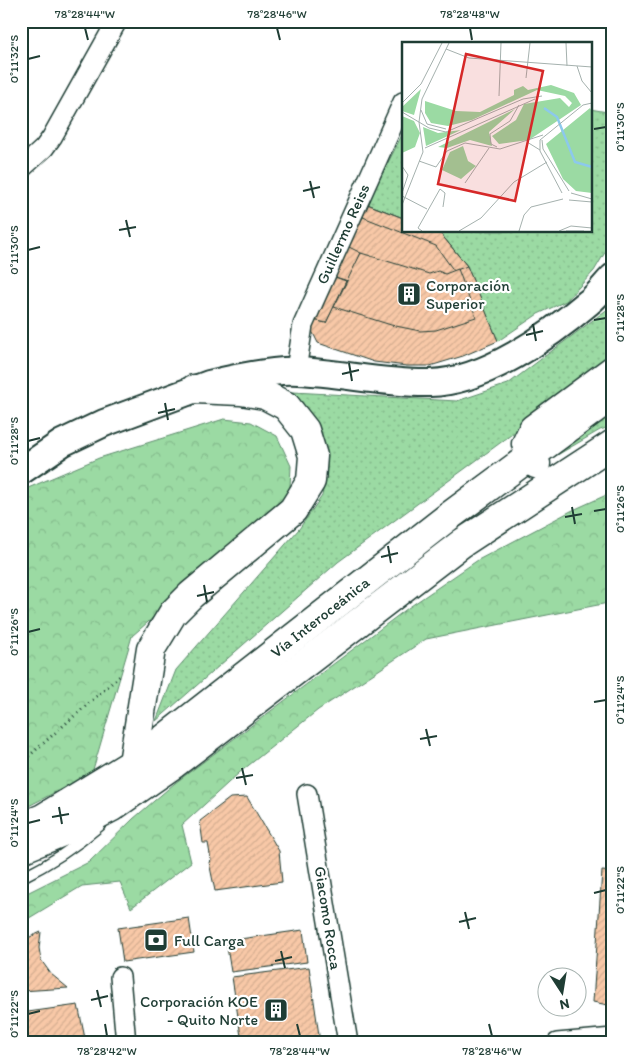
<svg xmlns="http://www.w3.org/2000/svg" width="634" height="1064" font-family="Itim,sans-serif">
<defs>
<pattern id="grass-dots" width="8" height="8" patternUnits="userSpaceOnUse" patternTransform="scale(1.25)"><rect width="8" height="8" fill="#9bdaa3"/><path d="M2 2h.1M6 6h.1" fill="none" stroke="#85bc8d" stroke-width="1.8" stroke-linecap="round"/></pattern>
<pattern id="forest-crowns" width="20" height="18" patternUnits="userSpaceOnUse" patternTransform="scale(1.25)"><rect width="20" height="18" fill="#9bdaa3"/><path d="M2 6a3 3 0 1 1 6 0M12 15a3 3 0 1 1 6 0" fill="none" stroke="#85bc8d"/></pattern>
<pattern id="building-hatch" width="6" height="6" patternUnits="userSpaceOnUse" patternTransform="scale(1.25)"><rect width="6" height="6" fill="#f8c8a7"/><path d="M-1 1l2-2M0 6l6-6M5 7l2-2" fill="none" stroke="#d4ad90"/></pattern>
</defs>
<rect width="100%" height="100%" fill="#fff"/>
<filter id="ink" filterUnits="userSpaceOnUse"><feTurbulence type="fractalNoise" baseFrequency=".02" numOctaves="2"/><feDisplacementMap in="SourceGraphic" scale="10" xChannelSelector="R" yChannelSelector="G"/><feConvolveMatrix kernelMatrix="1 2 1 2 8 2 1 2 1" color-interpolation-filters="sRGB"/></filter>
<g filter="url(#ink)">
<g fill="url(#grass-dots)" stroke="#5d8c6c">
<path d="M590,109L613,113V238L610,244L594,271L566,301L538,314L498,341L467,266L440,233L435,231H590Z"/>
<path d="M403,133V218L367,204Z"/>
<path d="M613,305V360L338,562L156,721L176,670L299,529L322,496L327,465L317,439L275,391L457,401L508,384Z"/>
<path d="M613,407V426L600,430L547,461L548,453Z"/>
</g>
<g fill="url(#forest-crowns)" stroke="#5d8c6c">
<path d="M224,419L251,422L277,436L291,466L290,487L280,507L132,636L92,773L21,810V491L99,458Z"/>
<path d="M613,492V602L426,639L318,710L239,773L182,825L191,862L131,908L120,882L82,886L21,923V896L89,862L133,819L175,783L408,608L478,560L571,511Z"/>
</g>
<g fill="url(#building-hatch)" stroke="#1f3d34">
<path d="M367,204L403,218V231H435L440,233L467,266L498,341L463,356L430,366H407L374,362L318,343L312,331L314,320L326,323L346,281L332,276L363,217Z"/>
<path d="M367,204L403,218V231H435L440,233L467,266L454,271L436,246L363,217Z"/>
<path d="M347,246L361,253L348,281L332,276Z"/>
<path d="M361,253L429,274L438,271L445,274L458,269L476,317L436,330L420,331L391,325L334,307Z"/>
<path d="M332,276L346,281L326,323L314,320Z"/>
<path d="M247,797L279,851L282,882L215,891L209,862L211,860L208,843H203L200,821L230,798Z"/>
<path d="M602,871L613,872V1006L593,1002Z"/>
<path d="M189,918L194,952L123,962L118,928Z"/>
<path d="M303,930L307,962L231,972L226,941Z"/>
<path d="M41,932L39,948L41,960L51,974L68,988L21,991V941Z"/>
<path d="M309,967L320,1042L242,1043L232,977Z"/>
<path d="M78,1005L86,1043H21V1013Z"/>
</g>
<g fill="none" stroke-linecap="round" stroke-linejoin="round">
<g stroke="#1f3d34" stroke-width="12">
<path id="lane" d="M21,878C52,863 74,848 100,826"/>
</g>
<g stroke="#1f3d34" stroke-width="22">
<g id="street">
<path d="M21,169L44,148L52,137L117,21"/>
<path d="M296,370L303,325L403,102"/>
<path d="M307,794L348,1043"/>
<path d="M120,977L126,1043"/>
<path d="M557,1043L613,1038"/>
</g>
</g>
<g stroke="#1f3d34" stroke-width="30">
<path id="secondary" d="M21,471L62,443L104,423L209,384C234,378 274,369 299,371C342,373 386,384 430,383C485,382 549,336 589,302C598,295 605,285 613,277"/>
</g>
<g stroke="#1f3d34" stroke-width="31">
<g id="primary">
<path d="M536,464L531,456L526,444L533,429L613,370"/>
<path d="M133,763L151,649L173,613L191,595L293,510L311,481L313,456L305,430L286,406L265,395L241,391L194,389"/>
<path d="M21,827L43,818L133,763L448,517L613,395"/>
<path d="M21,849L70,829L112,807L174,764L462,543L613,444"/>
</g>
</g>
<path stroke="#1f3d34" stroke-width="3" stroke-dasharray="1 4" stroke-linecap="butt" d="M21,763L122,674"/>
<use href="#lane" stroke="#fff" stroke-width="9"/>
<use href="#street" stroke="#fff" stroke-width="19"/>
<use href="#secondary" stroke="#fff" stroke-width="26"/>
<use href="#primary" stroke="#fff" stroke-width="28"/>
</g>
</g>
<path fill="none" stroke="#1f3d34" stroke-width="2" d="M85,28L88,40M277,28L280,40M470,28L472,40M28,59L40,56M594,129L606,127M310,181L314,198M303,191L320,187M126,220L130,237M119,230L136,227M28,250L40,247M594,320L606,318M533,324L536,341M526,335L543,331M349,363L352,381M342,374L359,370M165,403L168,420M158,413L175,409M28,441L40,438M572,507L575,524M594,511L606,509M565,517L582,514M388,546L391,563M381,557L398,553M204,585L207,602M197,596L214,592M28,632L40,629M594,702L606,700M426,729L430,746M420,739L437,736M242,768L246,785M236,778L253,775M59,807L62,824M52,817L69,814M28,823L40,820M594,893L606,890M465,912L469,929M459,922L476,918M281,951L285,968M275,961L292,957M97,990L101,1007M91,1000L108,996M28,1014L40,1011M105,1024L107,1036M297,1024L300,1036M489,1024L492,1036"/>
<defs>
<g id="building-square" transform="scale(1.25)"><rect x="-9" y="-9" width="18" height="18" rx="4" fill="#1f3d34" stroke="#fff"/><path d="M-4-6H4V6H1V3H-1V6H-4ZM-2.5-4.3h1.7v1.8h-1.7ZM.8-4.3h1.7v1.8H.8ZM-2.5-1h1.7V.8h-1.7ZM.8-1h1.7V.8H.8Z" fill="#fff"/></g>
<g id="bank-square" transform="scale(1.25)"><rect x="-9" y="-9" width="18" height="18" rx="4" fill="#1f3d34" stroke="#fff"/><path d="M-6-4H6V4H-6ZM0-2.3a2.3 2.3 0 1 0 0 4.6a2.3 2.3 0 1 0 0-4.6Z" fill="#fff"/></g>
</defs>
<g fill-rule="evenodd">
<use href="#building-square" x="409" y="294"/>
<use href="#bank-square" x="156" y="940"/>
<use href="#building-square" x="276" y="1010"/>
</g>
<g text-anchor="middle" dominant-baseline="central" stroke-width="4.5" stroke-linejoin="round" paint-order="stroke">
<g font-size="16" fill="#1f3d34" stroke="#fff">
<text transform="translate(343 234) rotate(-66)">Guillermo Reiss</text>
<text transform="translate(320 617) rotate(-38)">Vía Interoceánica</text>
<text transform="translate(328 918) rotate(81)">Giacomo Rocca</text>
</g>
<g font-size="16" fill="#1f3d34" stroke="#fff" text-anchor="start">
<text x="426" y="285">Corporación<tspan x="426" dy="18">Superior</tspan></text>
<text x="174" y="940">Full Carga</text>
<text x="258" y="1001" text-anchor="end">Corporación KOE<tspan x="258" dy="18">- Quito Norte</tspan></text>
</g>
</g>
<g transform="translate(402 42)">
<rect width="190" height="190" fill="#fff"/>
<path d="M19,47L12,73L0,69V65ZM113,67L87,90L90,104L68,98L45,106L36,105ZM21,85L36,91L59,88L24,104ZM61,104L66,119L74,124L59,137L40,128L48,110Z" fill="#9bdaa3"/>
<path d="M149,43L172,51L179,63L127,98L97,102L90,94L114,78L122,62L158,56L167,65L170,61L163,54L135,48L70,78L46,84L29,81L23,71V59L54,69L78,70L112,53V48L121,44L126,48ZM188,66L190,70V151L174,149L161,137L144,102ZM0,74L12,79L18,91L13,105L0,111Z" fill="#9bdaa3"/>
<path fill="none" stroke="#8cc9ec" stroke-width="2.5" d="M142,66L155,75L173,120L190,125"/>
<path fill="none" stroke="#a5b1ae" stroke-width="1" d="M164,1L165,24M44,7L67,16L190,25M175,24L180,39L190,51M124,36L128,1M97,54L99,1M0,61L19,42L40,1M19,68L25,82L44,87M0,70L27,86L44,90L121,57L140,54M140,98L141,107L167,149M125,100L138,108M95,105L89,102L88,92L108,79L117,63M23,106L133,57M17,119L34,125L45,109L63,101L98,107L141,93M0,124L6,133L0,151M63,141L87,106M160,151L138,109V98L181,63L190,61M169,151L190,157M0,154L25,167M167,158L190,160M0,163L21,110L17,80L20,57L47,1M20,189L16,186L38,147L43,151L41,165M57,189L79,176L112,140L145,120M117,189L122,173L129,165L161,157M157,189L169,184L190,186M164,189H182"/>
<path fill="#d62828" fill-opacity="0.15" stroke="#d62828" stroke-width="2.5" d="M64,12L141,29L113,159L36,142Z"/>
<rect width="190" height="190" fill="none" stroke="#1f3d34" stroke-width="2.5"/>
</g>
<rect width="634" height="1064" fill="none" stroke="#fff" stroke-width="55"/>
<g transform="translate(562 992) rotate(168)"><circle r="24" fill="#ffffff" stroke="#a5b1ae"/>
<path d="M0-4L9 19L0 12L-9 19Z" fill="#1f3d34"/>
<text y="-8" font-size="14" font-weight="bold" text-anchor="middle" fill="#1f3d34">N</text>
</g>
<rect x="28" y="28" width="578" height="1008" fill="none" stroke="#1f3d34" stroke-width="2"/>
<g font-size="12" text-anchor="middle" fill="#1f3d34">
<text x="85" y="18">78°28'44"W</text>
<text x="277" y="18">78°28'46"W</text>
<text x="470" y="18">78°28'48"W</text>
<text transform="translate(14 59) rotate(-90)" y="4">0°11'32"S</text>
<text transform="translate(620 127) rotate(-90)" y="4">0°11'30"S</text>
<text transform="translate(14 250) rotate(-90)" y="4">0°11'30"S</text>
<text transform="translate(620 318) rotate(-90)" y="4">0°11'28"S</text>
<text transform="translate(14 441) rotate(-90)" y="4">0°11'28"S</text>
<text transform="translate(620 509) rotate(-90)" y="4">0°11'26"S</text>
<text transform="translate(14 632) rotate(-90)" y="4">0°11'26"S</text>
<text transform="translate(620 700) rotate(-90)" y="4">0°11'24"S</text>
<text transform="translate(14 823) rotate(-90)" y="4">0°11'24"S</text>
<text transform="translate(620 890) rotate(-90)" y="4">0°11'22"S</text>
<text transform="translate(14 1014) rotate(-90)" y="4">0°11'22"S</text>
<text x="107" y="1055">78°28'42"W</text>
<text x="300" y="1055">78°28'44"W</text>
<text x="492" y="1055">78°28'46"W</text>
</g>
</svg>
